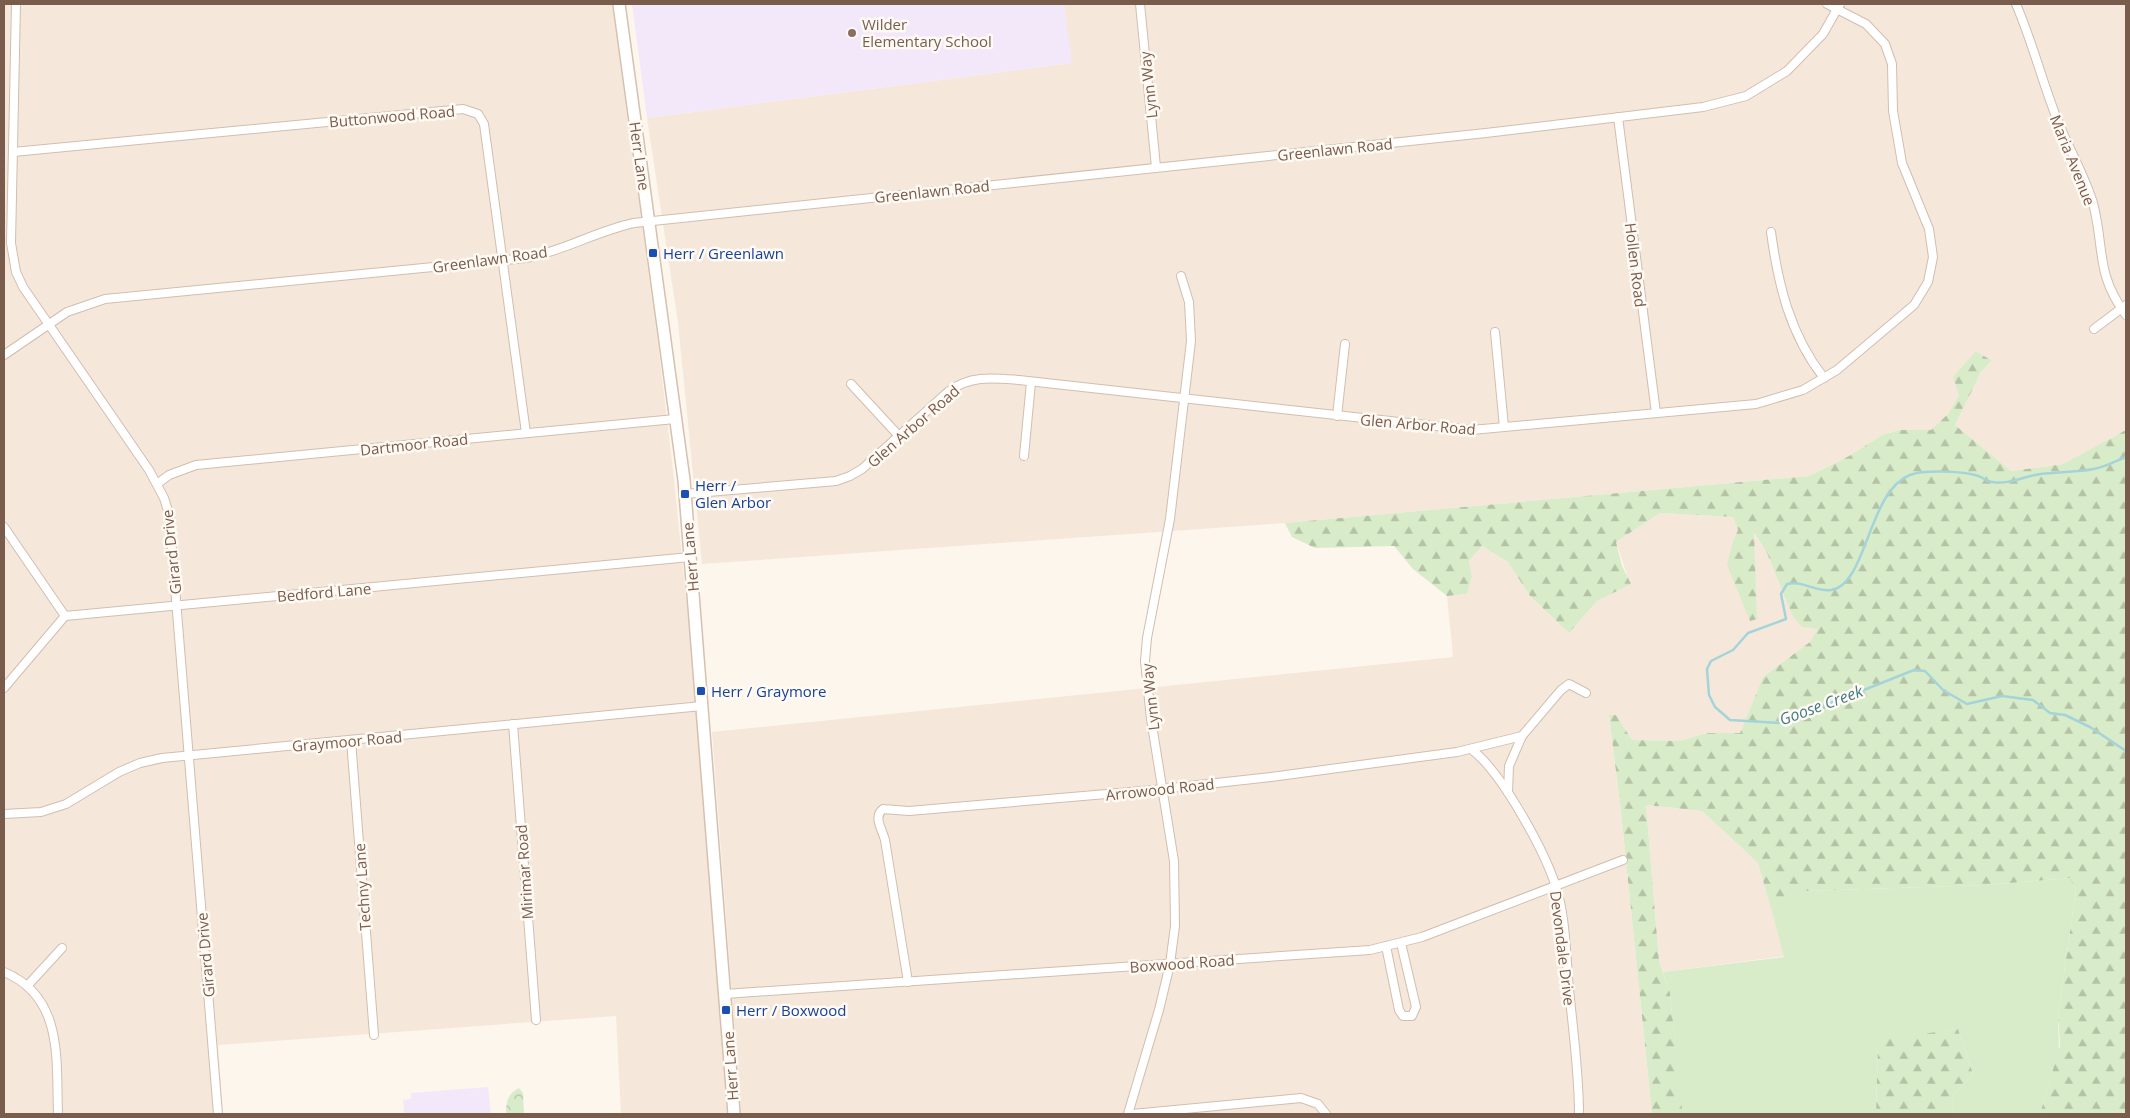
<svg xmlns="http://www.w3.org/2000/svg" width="2130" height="1118" font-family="'Open Sans',sans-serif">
<defs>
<pattern id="forest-firs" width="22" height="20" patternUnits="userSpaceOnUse" patternTransform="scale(1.25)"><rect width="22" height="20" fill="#d8ecc9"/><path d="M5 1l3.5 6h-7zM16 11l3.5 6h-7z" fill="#b4c2a5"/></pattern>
<pattern id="park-crowns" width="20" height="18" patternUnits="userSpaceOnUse" patternTransform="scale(1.25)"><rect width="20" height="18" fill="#d8ecc9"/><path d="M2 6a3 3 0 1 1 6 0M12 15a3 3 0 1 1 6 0" fill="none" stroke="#b4c2a5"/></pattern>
</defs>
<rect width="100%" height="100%" fill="#fdf6ec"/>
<g fill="#f5e8da">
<path d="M4,4H612L659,351L674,479L704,777L729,1114H621L616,1016L218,1045L223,1114H4Z"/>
<path d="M1064,4H2126V430L2063,464L2011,471L1955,425L1981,372L1992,362L1976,351L1959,395L1948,414L1931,430H1899L1882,435L1849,456L1809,476L1285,523L702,564L678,323L647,118L1071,63Z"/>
<path d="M1660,513L1733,517L1738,530L1733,541L1757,619L1753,533L1767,553L1792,615L1819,629L1810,642L1763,677L1740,733H1707L1679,741L1632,740L1616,715L1609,716L1621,812L1652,1114H741L712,732L1453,657L1447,596L1467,594L1472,577L1469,561L1482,546L1508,562L1530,596L1569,633L1597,601L1630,584L1616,542Z"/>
<path d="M1646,805L1702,811L1758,863L1785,956L1663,972L1659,961Z"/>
</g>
<g fill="#f3e8fa">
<path d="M632,4H1064L1072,63L647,118Z"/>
<path d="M488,1087L491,1114H397L404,1113L403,1100L411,1099V1093Z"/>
</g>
<path fill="#d8ecc9" d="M2071,878L2076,890L2058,1015L2059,1051L2040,1114H1953L1954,1094L1973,1074L1958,1029L1878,1041L1876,1114H1682L1670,993L1663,972L1784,957L1774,919L1804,891L1986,885Z"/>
<g fill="url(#forest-firs)">
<path d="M1976,351L1992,361L1981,372L1955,425L2011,471L2063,464L2126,430V1114H2040L2060,1046L2058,1015L2076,890L2070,878L1986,885L1805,891L1774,919L1758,863L1702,811L1646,805L1659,961L1670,993L1682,1109V1114H1652L1621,812L1609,715H1616L1632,740L1679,741L1707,733H1740L1763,677L1810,642L1818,629L1802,627L1792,615L1767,553L1754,533L1757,619L1750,621L1727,565L1733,541L1738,530L1733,517L1660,513L1616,542L1622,566L1631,584L1597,601L1569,633L1530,596L1508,562L1482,546L1469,561L1472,577L1467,594L1447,596L1413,569L1394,546L1315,548L1292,537L1285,523L1809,476L1849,456L1882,435L1899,430H1931L1948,414L1959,395L1953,377Z"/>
<path d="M1958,1029L1973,1074L1954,1094L1953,1114H1876L1878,1040Z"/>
</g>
<path fill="url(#park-crowns)" d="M519,1088L523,1093L524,1114H506C506,1103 507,1094 519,1088Z"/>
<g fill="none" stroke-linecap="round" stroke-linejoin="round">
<path stroke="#a5d3da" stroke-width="2.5" d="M2126,457C2116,461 2105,467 2094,469C2077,472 2058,472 2041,474C2024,476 2009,485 1992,482C1986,481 1981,476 1975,475C1961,471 1923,470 1910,475C1868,491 1867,585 1831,590C1815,592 1802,580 1787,584L1781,594L1786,619L1748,633L1733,650L1711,661L1707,669L1709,695L1715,707L1730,720L1781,723L1914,670L1925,671L1943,690L1967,704L2002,696L2033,700L2050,713L2065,715L2090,727L2126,751"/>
<g stroke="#d1beb0" stroke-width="10">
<g id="street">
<path d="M16,4L11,243L16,272L23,287L149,470L164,498L169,514L218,1114"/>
<path d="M1140,4L1156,167"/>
<path d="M2016,4C2032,41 2042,81 2057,119C2068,147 2084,174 2093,203C2105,249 2095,273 2126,315"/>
<path d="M1618,117L1656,413"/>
<path d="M13,152L463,109L478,114L484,124L526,433"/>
<path d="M1771,232C1778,284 1790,335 1824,378"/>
<path d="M2094,329L2126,305"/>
<path d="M1495,332L1504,427"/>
<path d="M4,355L67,312L105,299L526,258C564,251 596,231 634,223L1486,133L1703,107L1746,96L1787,71L1823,34L1840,4"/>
<path d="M851,384L899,436"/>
<path d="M1337,416L1345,344"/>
<path d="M1024,456L1031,382"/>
<path d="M157,484L169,475L196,465L675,419"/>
<path d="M685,494L836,481L850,476L862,469L949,391C971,375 993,378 1019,380L1472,430L1756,404L1803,390L1837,370L1914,305L1928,282L1933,257L1929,229L1902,163L1893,111L1892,64L1885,44L1866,24L1827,4"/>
<path d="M4,527L65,616L690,557"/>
<path d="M4,688L65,616"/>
<path d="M513,724L536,1020"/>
<path d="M351,740L374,1035"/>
<path d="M1471,749C1502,772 1548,856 1558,894C1566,924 1566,958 1569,989C1573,1030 1579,1073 1579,1114"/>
<path d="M1508,792L1509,766L1522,736"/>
<path d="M4,814L41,812L66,804L119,772L140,763L162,758L702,706"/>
<path d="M1386,946L1399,1010L1403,1016H1412L1416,1007L1401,943"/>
<path d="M4,972C64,997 56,1060 58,1114"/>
<path d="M908,982L885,840C882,829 873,817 883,809L909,811L1153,790L1271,777L1457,752L1522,736L1561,690L1569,684L1586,693"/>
<path d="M28,985L62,948"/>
<path d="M725,994L1370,950L1422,937L1623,860"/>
<path d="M1128,1114L1159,1010L1170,964L1175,926L1174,861L1151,719L1145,661L1147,638L1170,519L1191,341L1189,302L1181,276"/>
<path d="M1132,1114L1301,1098L1318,1104L1326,1114"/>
</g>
</g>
<g stroke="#d6c0b0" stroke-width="14">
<path id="secondary" d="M619,4L684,480L734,1114"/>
</g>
<use href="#street" stroke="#fff" stroke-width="8"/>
<use href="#secondary" stroke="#fff" stroke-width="11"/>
</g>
<circle fill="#8d6e63" stroke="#fffaf3" stroke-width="2" cx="852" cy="33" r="5"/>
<g fill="#1a4fb4" stroke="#fffaf3" stroke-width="2">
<rect x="648" y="248" width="10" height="10" rx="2.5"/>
<rect x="680" y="489" width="10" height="10" rx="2.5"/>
<rect x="696" y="686" width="10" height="10" rx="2.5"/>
<rect x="721" y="1005" width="10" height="10" rx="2.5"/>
</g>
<g text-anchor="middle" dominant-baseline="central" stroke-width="5" stroke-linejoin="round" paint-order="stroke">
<g font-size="15" fill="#785e54" stroke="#fffaf3" text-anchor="start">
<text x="862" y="24">Wilder<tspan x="862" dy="17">Elementary School</tspan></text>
</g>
<g font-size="15" fill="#7a5c4d" stroke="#fffaf3">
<text transform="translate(1148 85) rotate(-96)">Lynn Way</text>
<text transform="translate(392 116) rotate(-5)">Buttonwood Road</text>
<text transform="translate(1335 149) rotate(-6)">Greenlawn Road</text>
<text transform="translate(640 156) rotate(82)">Herr Lane</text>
<text transform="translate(2073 160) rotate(68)">Maria Avenue</text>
<text transform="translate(932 191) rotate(-6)">Greenlawn Road</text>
<text transform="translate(490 259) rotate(-8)">Greenlawn Road</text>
<text transform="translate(1636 265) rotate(83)">Hollen Road</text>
<text transform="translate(1418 424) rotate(5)">Glen Arbor Road</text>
<text transform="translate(913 426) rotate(-41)">Glen Arbor Road</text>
<text transform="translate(414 444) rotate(-6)">Dartmoor Road</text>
<text transform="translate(171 552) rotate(-96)">Girard Drive</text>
<text transform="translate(690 557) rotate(-95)">Herr Lane</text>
<text transform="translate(324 592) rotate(-5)">Bedford Lane</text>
<text transform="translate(1150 697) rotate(-96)">Lynn Way</text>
<text transform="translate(347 741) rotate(-5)">Graymoor Road</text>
<text transform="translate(1160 789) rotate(-6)">Arrowood Road</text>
<text transform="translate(524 872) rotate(-94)">Mirimar Road</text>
<text transform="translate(362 887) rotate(-94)">Techny Lane</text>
<text transform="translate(1563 948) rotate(83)">Devondale Drive</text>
<text transform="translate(205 955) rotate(-95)">Girard Drive</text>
<text transform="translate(1182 963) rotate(-4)">Boxwood Road</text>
<text transform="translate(730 1066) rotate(-94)">Herr Lane</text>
</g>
<g font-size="15" fill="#164399" stroke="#fffaf3" text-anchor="start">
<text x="663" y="253">Herr / Greenlawn</text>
<text x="695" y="485">Herr /<tspan x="695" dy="17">Glen Arbor</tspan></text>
<text x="711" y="691">Herr / Graymore</text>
<text x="736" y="1010">Herr / Boxwood</text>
</g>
<g font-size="16" font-style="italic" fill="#437c86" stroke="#fffaf3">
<text transform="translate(1821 705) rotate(-20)">Goose Creek</text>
</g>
</g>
<rect width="2130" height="1118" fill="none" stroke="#7a5c4d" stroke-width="10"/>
</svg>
